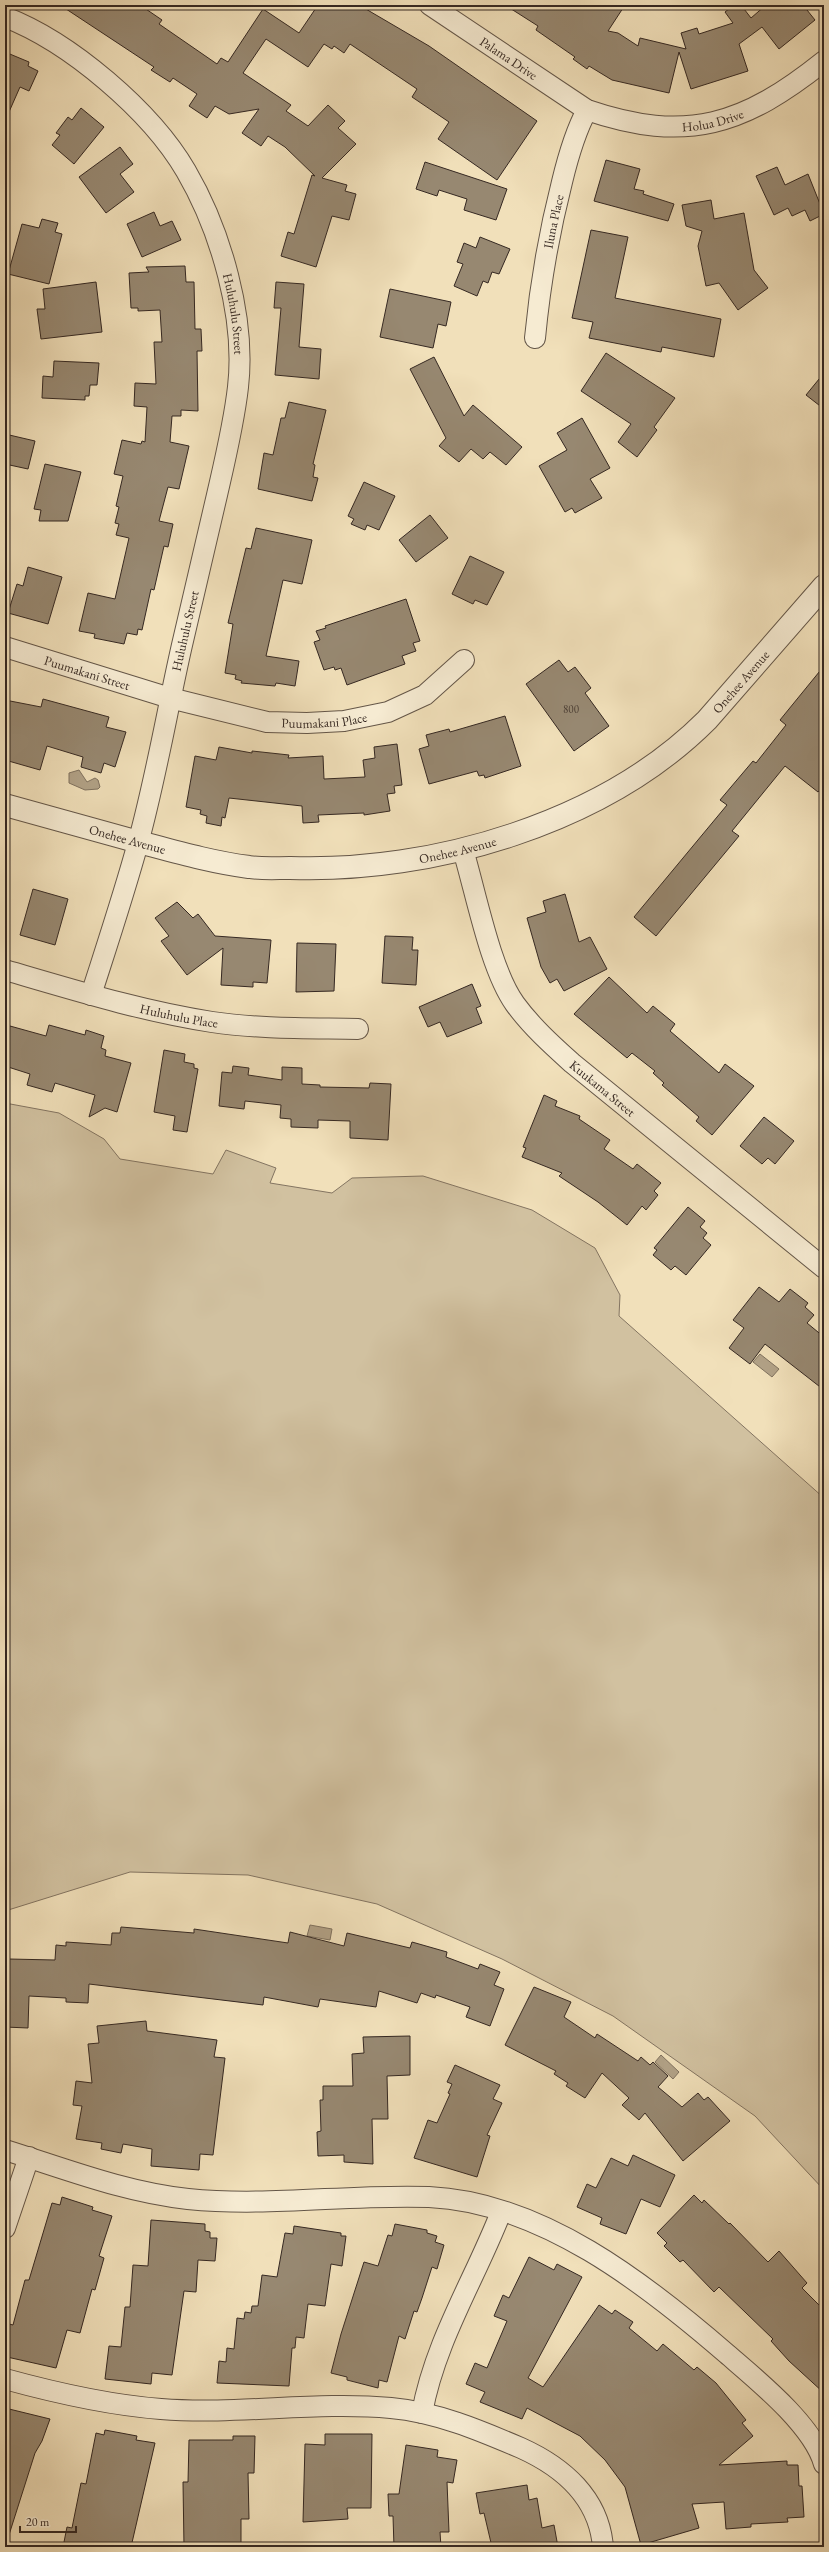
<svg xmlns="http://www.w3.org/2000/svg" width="829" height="2552" font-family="'EB Garamond',serif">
<rect width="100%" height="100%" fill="#f1e0ba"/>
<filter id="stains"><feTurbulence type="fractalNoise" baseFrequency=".005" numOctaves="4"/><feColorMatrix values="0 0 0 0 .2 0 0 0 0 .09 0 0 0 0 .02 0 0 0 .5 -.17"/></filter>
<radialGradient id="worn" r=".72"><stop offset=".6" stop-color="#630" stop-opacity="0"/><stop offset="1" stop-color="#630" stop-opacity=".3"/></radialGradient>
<path fill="#d1c1a0" stroke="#837461" d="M5,1103L59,1113L104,1139L120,1159L213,1174L226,1150L276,1168L270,1183L332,1193L352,1178L423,1176L532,1210L595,1248L620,1295L619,1316L824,1498V2190L755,2116L613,2016L502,1959L377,1904L248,1875L130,1872L5,1911Z"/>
<g fill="#b1a186" stroke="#7f715e">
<path d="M79,770L87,782L95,778L98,780L100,787L98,789L85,790L69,783V773Z"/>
<path d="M760,1354L779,1369L772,1377L753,1362Z"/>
<path d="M310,1925L332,1929L330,1940L307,1936Z"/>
<path d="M661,2055L679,2072L673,2079L655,2062Z"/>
</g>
<g fill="#978871" stroke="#352822">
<path d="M60,5H140L162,20L159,24L217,64L221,58L228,62L263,9L299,33L318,5H359L429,46L537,121L497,180L438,139L449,122L412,97L417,89L350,44L344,53L334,46L332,49L324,44L308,67L266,39L243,73L291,105L286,111L308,126L328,105L345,121L338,128L356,144L322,178L347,185L345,191L356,194L349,220L332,216L316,267L281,256L288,232L294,234L312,175L315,176L285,147L268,136L261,146L242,133L259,109L229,114L215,106L207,118L189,106L197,94L173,78L170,82L151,70L154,67Z"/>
<path d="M505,5H625L608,31L618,33L638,46L640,38L686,49L681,33L697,28L699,34L733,23L725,12L734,5H741L751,18L766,5H803L815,20L779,49L762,27L739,44L748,71L691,89L679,52L669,93L612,80L589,66L587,69L573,59L575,57L536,30L538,26Z"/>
<path d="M5,52L29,62L28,66L38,71L29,91L20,87L5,121Z"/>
<path d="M81,108L104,127L74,164L52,145L60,135L56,133L68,117L72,120Z"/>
<path d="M120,147L133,164L120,174L134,192L106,213L79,177Z"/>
<path d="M606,160L640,169L634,189L644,191L643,194L674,204L668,221L594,201Z"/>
<path d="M425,162L507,189L496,220L464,210L467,199L439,190L437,196L416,189Z"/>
<path d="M777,167L785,185L808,174L824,214L810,221L805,210L792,216L788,208L774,215L756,176Z"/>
<path d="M711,200L714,219L744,213L754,270L768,288L738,310L719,283L706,286L698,246L702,231L686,226L682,205Z"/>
<path d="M154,212L160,226L172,221L181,240L142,257L127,224Z"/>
<path d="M42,219L58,223L55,232L62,234L49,284L8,274L22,224L39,228Z"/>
<path d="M591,230L628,237L615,298L721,319L714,357L662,347L661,352L589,338L593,322L572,318Z"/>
<path d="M480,237L510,249L499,274L492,272L488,283L483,281L477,296L454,286L463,264L457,262L464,243L476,248Z"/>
<path d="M185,266L186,282H194L195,329H201L202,351H197L198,411L181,410V416H172L170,442L189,446L179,489L168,487L159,521L173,524L168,547L164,546L154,590L151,589L142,630L138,629L137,635L127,633L124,644L94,638L95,634L79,631L88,593L115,599L129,538L116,535L119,524L115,523L119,507L116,506L123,476L114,474L122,440L141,444L142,441L145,442L147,407L134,406L135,383L156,384L154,342H162L160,310L138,311V308H131L129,273L149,272L146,267Z"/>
<path d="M96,282L102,332L41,339L37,309H45L43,289Z"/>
<path d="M276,282L304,284L299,347L321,349L319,379L275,375L281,308H274Z"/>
<path d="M390,289L451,302L446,326L438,324L433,348L380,337Z"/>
<path d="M606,353L675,398L654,427L657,430L637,457L618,442L631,424L581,391Z"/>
<path d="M434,357L464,416L473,405L522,447L506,465L490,452L483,459L471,449L459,462L439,446L446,438L410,369Z"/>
<path d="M54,361L99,363L97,385H90L89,396H85V400L42,398L43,376L53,377Z"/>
<path d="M824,373V409L806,395Z"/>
<path d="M289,402L326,410L313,464L315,465L313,477L318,478L312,501L258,489L264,453L273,455L281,418H285Z"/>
<path d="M582,418L610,468L590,479L602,498L575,513L572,508L565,512L539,466L567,450L557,433Z"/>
<path d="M5,434L35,441L28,469L5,464Z"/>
<path d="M45,464L81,472L68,521H39L41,510L34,509Z"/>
<path d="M364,482L395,496L379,530L367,525L365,530L351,524L354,519L348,516Z"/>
<path d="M430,515L448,538L416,562L399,540Z"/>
<path d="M256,528L312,540L302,584L283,580L266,656L299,661L295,686L276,683L275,686L241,683L242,681L235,679L236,675L225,673L233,624L228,623L246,548L251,549Z"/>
<path d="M470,556L504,572L487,605L475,600L473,604L452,594Z"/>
<path d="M28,567L62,577L48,624L8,613L17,584L23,586Z"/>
<path d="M406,599L420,641L413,643L416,651L402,656L405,664L347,685L341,668L335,670L334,667L324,670L314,642L320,640L316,631L326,628L325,626Z"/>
<path d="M559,660L568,672L575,667L591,688L585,693L609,726L574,751L526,684Z"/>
<path d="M824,666V785L818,792L785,766L732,831L739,836L656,936L634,917L727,805L720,800L753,761L756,763L786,725L780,720Z"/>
<path d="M43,699L109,717L106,727L126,732L115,767L104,763L101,773L81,767L83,757L47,746L40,770L5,760V700L41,707Z"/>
<path d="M505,716L521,766L485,778L484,775L479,776L477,771L429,784L419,749L429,746L426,735L449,729L450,732Z"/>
<path d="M397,744L402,785L394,786L395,793L387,794L390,811L364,815V813L318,815L319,822L303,823L302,806L229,798L225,818L222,817L221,826L206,823L207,816L200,814L201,810L186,807L195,756L216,760L219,747L252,753V751L289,755L288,758L323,756L324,779L365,777L363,760L375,758L374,747Z"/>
<path d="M33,889L68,899L55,945L20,935Z"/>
<path d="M565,894L579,942L590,937L607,969L564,991L557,979L550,983L541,967L527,918L546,912L543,901Z"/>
<path d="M177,902L193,918L198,914L215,936L271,940L267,983L253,982V987L221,985L223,948L187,975L161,941L169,936L155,918Z"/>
<path d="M385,936L413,937L412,950H418L416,985L382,983Z"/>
<path d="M297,943L336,944L334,991L296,992Z"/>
<path d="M609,977L647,1013L653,1006L675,1024L670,1031L719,1073L725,1064L754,1086L712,1135L696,1121L699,1117L662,1085L664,1083L653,1073L655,1071L632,1053L627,1058L574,1014Z"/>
<path d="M472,984L481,1006L476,1008L482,1023L447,1037L440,1022L428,1027L419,1007Z"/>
<path d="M49,1025L85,1035L86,1030L104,1036L101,1048L106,1050L105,1056L131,1063L117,1112L105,1108L89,1117L95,1095L55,1083L52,1092L27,1085L30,1074L5,1066V1043L10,1026L46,1036Z"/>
<path d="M164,1050L185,1054L184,1062L194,1064V1068L198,1069L187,1132L173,1130L175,1116L154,1112Z"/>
<path d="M233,1066L249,1068L248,1075L282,1080V1067L302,1068V1084L320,1085V1087L369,1088L370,1083L391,1084L388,1140L350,1138V1121L318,1120V1128L291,1127V1119L280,1118L281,1105L245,1101L244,1109L219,1106L222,1072L232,1073Z"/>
<path d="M544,1095L557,1101L555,1106L580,1116L579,1119L610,1140L604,1149L633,1169L637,1164L661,1183L654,1191L658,1195L646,1210L642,1206L627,1225L598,1202L559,1176L562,1173L522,1157L526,1148L523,1147Z"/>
<path d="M764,1117L794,1141L775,1164L768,1158L762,1164L740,1146Z"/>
<path d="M688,1207L705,1221L700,1227L707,1233L703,1238L711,1245L686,1275L675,1266L671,1270L653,1255L657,1250L654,1248Z"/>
<path d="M759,1287L779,1302L790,1289L808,1303L805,1307L814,1315L807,1323L824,1337V1390L765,1344L750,1364L729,1348L744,1328L733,1320Z"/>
<path d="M121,1927L194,1933V1929L288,1943L290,1932L344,1946L347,1933L410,1948L412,1942L447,1952L446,1957L478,1969L480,1964L500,1972L494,1985L504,1989L490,2026L466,2017L470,2007L436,1995L435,1998L421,1993L417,2003L379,1991L376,2007L320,1999L318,2007L264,1997L263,2005L89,1984L88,2003L66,2002V1998L29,1996L28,2028L5,2027V1962H9V1959L55,1960L56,1945L66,1946V1942L111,1945L112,1933H120Z"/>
<path d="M534,1987L571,2002L564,2017L595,2038L597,2034L638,2061L641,2057L650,2065L653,2062L668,2076L658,2087L682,2107L698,2093L704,2100L708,2097L730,2121L683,2161L645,2113L639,2120L622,2105L629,2098L602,2073L585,2098L566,2086L568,2083L554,2074L556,2071L505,2045Z"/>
<path d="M146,2021L147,2031L217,2040L214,2057L225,2058L213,2155L200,2154L199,2170L151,2166L152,2149L123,2144L121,2153L101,2149L102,2143L76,2139L82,2106L73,2105L76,2081L92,2083L88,2044L99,2043L97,2026Z"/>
<path d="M410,2036V2075L387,2076L388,2119H372L373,2164L344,2162V2155L318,2156L317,2132L321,2131L320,2100H323V2086H353L352,2054L364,2053L363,2037Z"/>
<path d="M455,2065L500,2085L493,2099L502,2103L487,2135L490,2136L477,2177L414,2158L428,2120L437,2123L450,2094L448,2093L452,2084L447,2082Z"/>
<path d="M633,2155L675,2175L660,2207L641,2199L626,2234L600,2224L602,2218L577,2207L587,2184L596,2188L611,2158L628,2166Z"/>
<path d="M694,2195L702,2203L704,2200L729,2224L730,2223L768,2262L779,2251L807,2283L802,2288L824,2310V2393L789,2361L771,2341L773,2339L719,2287L714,2292L683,2260L680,2262L664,2246L667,2243L657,2233Z"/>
<path d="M62,2197L93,2207L92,2210L112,2216L99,2256L104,2258L95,2290L92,2289L80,2333L67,2330L56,2368L7,2357L9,2350L5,2348V2338L9,2324L13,2325L25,2280H29L52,2203L60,2205Z"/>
<path d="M151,2220L205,2224V2231L210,2232V2238H217L215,2261L198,2260L196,2292L184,2291L172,2375L152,2373L151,2384L105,2379L109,2346L121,2347L125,2307H130L133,2265L148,2266Z"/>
<path d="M395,2224L427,2230V2233L437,2236L435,2242L444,2245L437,2269L432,2267L422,2298L417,2312L414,2311L405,2339L399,2336L387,2382L379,2380L378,2388L347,2380V2377L331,2373L341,2334L364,2262L378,2266L388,2235L392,2236Z"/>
<path d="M294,2226L341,2233V2236H346L342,2266L331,2264L325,2306L308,2304L304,2338L296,2337L295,2348H292L289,2386L217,2383L219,2361L226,2362L227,2348L234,2349L237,2318L244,2319L245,2312L251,2313L252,2306H258L262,2275L277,2277L285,2233L293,2234Z"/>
<path d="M529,2257L554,2270L557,2264L582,2277L528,2378L543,2387L599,2305L612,2314L615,2310L633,2322L629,2328L657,2351L663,2344L694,2370L697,2367L716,2383L746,2420L742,2423L753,2436L719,2465L787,2461V2465H798L799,2486H802L804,2517L787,2518L788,2522L751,2524V2527L726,2529L724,2502L692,2504L699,2528L641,2545L625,2487L605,2460L580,2436L527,2408L522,2419L480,2402L485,2392L466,2384L475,2363L487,2368L507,2321L494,2316L503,2295L509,2298Z"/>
<path d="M5,2408L50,2419L42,2441L35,2453L8,2538H5Z"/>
<path d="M105,2430L137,2436L136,2440L155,2443L131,2547H63L67,2527L72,2528L81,2483L86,2484L96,2433L104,2435Z"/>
<path d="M325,2434H372L371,2508H347L348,2519L303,2522L305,2444L325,2445Z"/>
<path d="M233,2436H255L254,2473H248L249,2519H241V2547H184L183,2482H188L189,2440H233Z"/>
<path d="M406,2445L438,2450L437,2457L457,2460L453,2483L447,2482L449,2532H440L441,2547H394L393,2516H389L388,2494H399Z"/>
<path d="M527,2485L529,2500L537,2498L542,2528L554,2525L558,2547H492L484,2513L480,2514L476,2493Z"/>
</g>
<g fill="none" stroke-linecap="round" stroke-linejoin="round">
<g stroke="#645648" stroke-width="22">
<g id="minor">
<path id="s1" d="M430,5L587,110C687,144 744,125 824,61"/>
<path id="s2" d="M5,17C70,42 151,111 186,171C221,231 246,318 238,387C234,423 225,460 217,495C205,545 194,595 182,645C167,711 156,778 138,843C124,894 107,945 91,995"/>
<path id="s3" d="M535,338C540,285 549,233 562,182C568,157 575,132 587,110"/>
<path id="s4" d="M5,647L170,698L267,722L307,723L344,721L388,712L425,695L464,660"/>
<path id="s5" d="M463,850C476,893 490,969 515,1004C531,1026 552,1045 572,1063L824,1268"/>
<path id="s6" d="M5,970C74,990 141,1011 212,1022C260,1029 309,1028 358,1029"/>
<path d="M5,2150C66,2169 124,2192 188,2199C268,2207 349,2194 429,2197C541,2202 645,2283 727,2354C757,2380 813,2425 824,2464"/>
<path d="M5,2228L29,2157"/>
<path d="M5,2379C56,2393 108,2405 161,2409C238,2415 315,2401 391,2408C436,2412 479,2430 521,2448C563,2467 599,2498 603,2547"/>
<path d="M422,2413C435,2341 475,2279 501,2212"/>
</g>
</g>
<g stroke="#645648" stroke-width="24">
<g id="tertiary">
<path id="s7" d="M5,805C48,817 92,829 135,841C173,851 210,862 249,867C262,869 276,868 290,868C433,873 604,823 707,720L824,586"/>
</g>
</g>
<use href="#minor" stroke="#f6ebd2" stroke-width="20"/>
<use href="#tertiary" stroke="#f6ebd2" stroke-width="22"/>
</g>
<g text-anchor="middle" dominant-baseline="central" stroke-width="4" stroke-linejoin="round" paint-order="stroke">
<g font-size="11" fill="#4e4036">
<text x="571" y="709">800</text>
</g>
<g font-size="13" fill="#352822" stroke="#f6ebd2">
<text stroke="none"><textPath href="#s1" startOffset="95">Palama Drive</textPath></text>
<text stroke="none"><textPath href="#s1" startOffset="317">Holua Drive</textPath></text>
<text stroke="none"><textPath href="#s3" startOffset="118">Iluna Place</textPath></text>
<text stroke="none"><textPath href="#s2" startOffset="393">Huluhulu Street</textPath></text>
<text transform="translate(185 631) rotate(-77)">Huluhulu Street</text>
<text stroke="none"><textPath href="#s4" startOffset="86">Puumakani Street</textPath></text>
<text stroke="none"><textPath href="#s7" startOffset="798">Onehee Avenue</textPath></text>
<text stroke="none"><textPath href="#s4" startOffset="330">Puumakani Place</textPath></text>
<text stroke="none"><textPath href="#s7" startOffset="127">Onehee Avenue</textPath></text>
<text stroke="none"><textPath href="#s7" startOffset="462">Onehee Avenue</textPath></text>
<text stroke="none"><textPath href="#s6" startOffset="180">Huluhulu Place</textPath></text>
<text stroke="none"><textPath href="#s5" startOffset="285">Kuukama Street</textPath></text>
</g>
</g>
<rect width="829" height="2552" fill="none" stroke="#f1e0ba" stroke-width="20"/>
<rect x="6" y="6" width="817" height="2540" fill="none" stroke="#352822" stroke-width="2"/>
<rect x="10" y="10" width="809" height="2532" fill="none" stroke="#352822"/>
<path d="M20 2526v6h56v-6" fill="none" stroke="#352822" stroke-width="2"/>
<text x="26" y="2526" font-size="12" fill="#352822" stroke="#f6ebd2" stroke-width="3" paint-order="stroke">20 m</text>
<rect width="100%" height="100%" filter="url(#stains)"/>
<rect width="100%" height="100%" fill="url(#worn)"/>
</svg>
